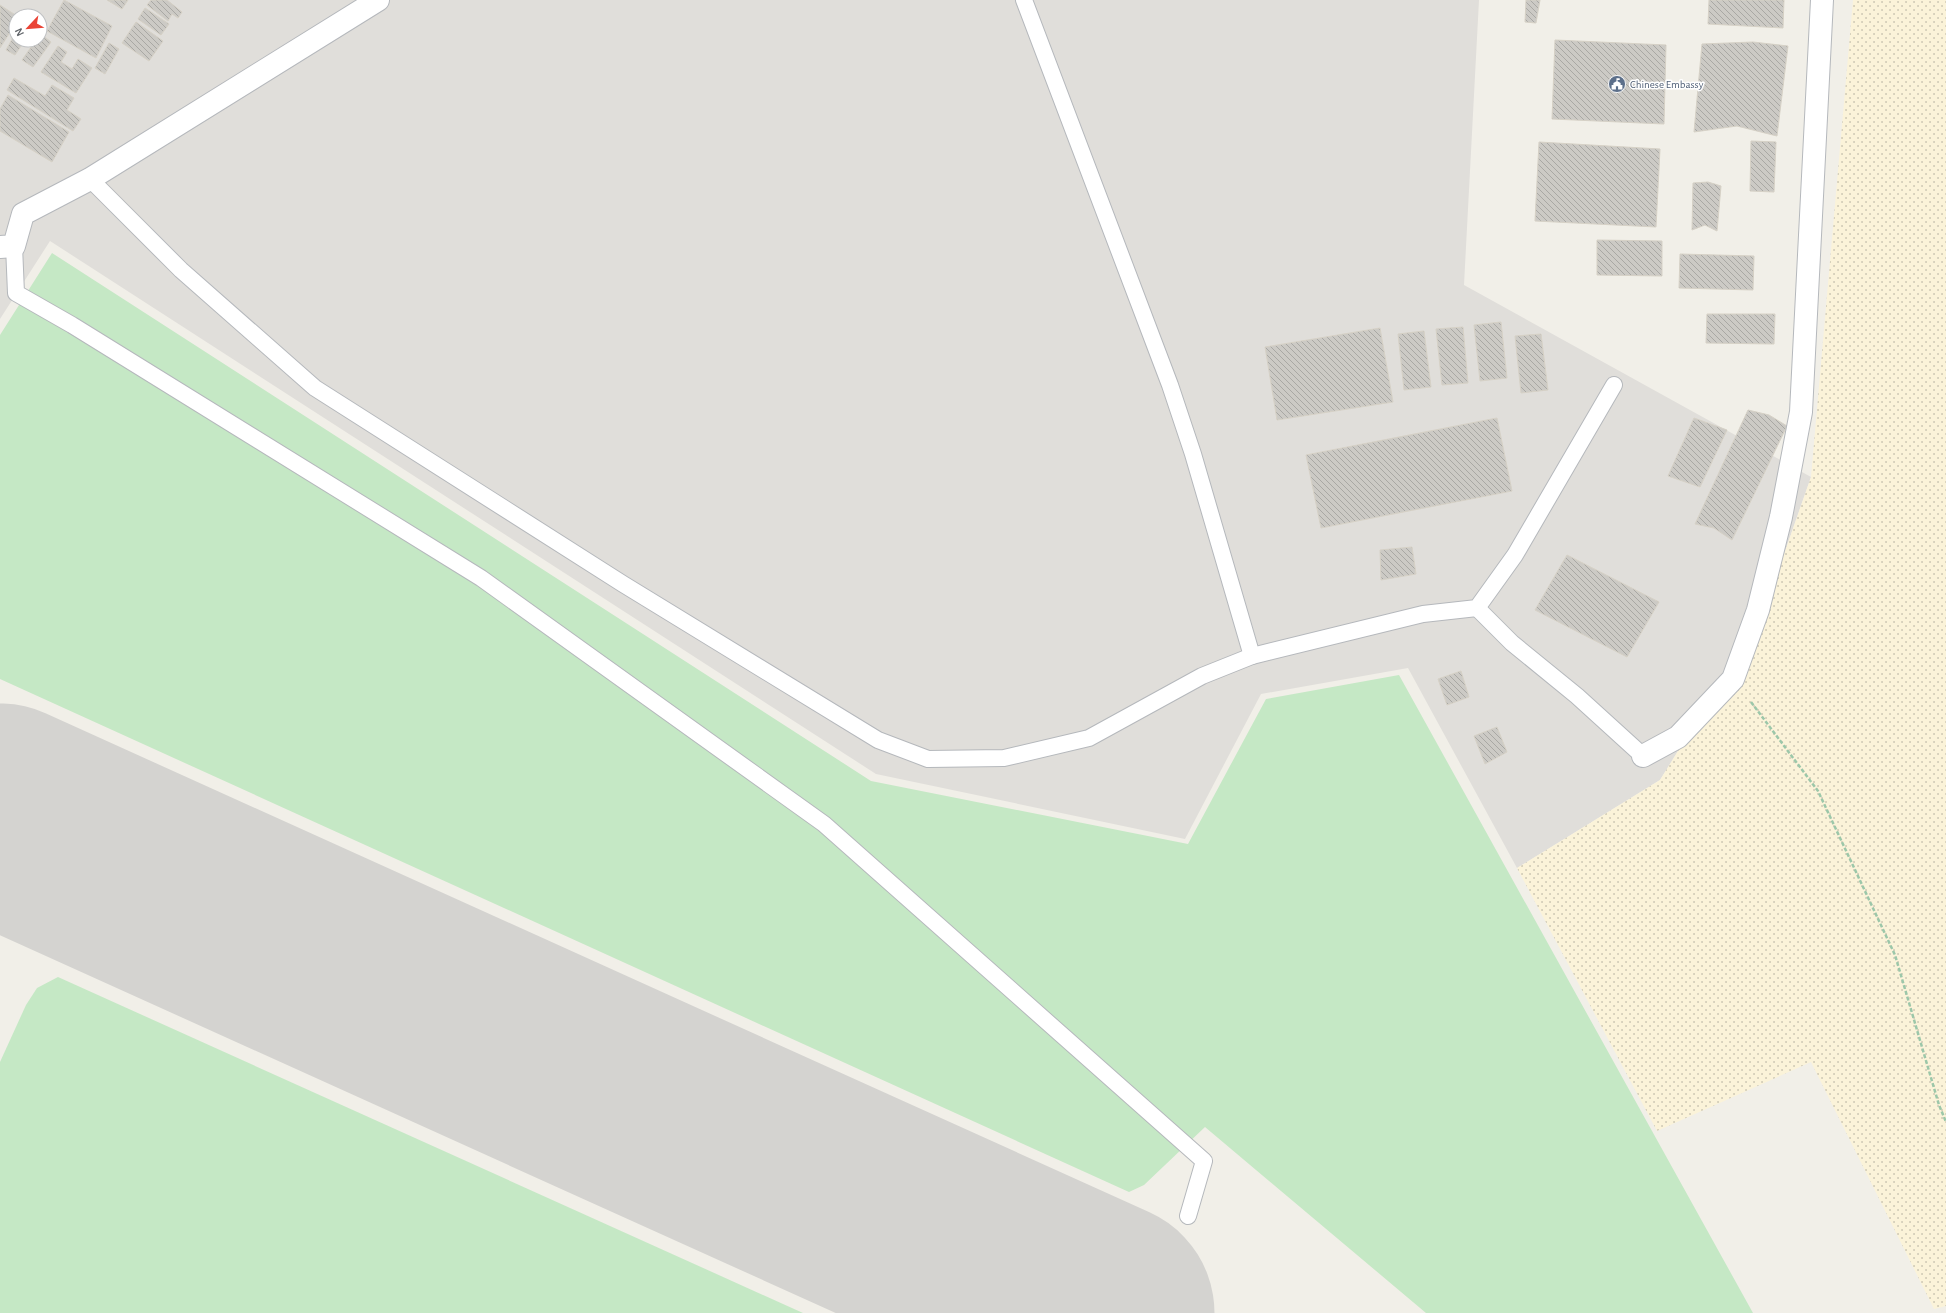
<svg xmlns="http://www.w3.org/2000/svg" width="1946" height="1313" font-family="'Alegreya Sans',sans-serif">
<defs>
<pattern id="sand-dots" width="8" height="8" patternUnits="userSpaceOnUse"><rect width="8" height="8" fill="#fbf3d9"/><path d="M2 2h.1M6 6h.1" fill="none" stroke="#cec8b4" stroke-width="1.8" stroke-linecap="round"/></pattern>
<pattern id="building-back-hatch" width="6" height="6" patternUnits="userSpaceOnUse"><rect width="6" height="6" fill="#cccac5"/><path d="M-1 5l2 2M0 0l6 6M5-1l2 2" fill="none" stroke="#a9a8a4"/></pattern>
</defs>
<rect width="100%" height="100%" fill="#f1efe8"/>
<path fill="#e0deda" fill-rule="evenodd" d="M0,0H1479L1464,285L1811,477L1763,614L1660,780L1517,868L1408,668L1261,694L1185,839L876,774L50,241L0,319ZM16,16H40V40H16Z"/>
<g fill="#c5e8c5">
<path d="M52,253L871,781L1188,844L1266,699L1399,675L1753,1313H1426L1205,1127L1144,1185L1129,1192L0,679V335Z"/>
<path d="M58,977L803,1313H0V1062L26,1005L37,988Z"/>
</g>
<path fill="url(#sand-dots)" d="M1853,0H1946V1306L1934,1309L1811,1062L1657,1131L1517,868L1660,780L1763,614L1811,477Z"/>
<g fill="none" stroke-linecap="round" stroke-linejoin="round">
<path stroke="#d4d3d0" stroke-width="89" d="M1064,1313L1071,1298"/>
<path stroke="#d4d3d0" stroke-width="221" d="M0,814L1104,1313"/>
</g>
<g fill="url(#building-back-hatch)" stroke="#d6d1c6">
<path d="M64,0L112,26L96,58L47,31Z"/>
<path d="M107,0H128L122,9Z"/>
<path d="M151,0H167L182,12L178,18L172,14L168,21L147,5Z"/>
<path d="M1526,0H1540L1536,23L1525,22Z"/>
<path d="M1709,0H1784L1783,28L1708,24Z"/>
<path d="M0,5L17,16L16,23L0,48Z"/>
<path d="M145,8L169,24L161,35L138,19Z"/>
<path d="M136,22L163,41L149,61L122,43Z"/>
<path d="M16,32V40H25L15,55L6,50Z"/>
<path d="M41,34L51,42L33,67L22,60L36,40H40Z"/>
<path d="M1555,40L1666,45L1664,124L1552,119Z"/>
<path d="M1753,42L1788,46L1777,136L1737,126L1694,132L1702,44Z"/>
<path d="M109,43L119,49L105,74L95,68Z"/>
<path d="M58,46L67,52L61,62L72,69L78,59L92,68L76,93L41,72Z"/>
<path d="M14,78L45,96L52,85L74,98L67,110L81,119L73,131L7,90Z"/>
<path d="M8,95L69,132L52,162L0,131V109Z"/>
<path d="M1751,141L1776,142L1774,192L1750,191Z"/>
<path d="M1539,142L1660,149L1656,227L1535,221Z"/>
<path d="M1708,182L1721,186L1717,231L1705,225L1692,230L1693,183Z"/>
<path d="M1597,240L1662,241V276L1597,275Z"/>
<path d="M1680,254L1754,256L1753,290L1679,288Z"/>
<path d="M1707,314H1775L1774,344L1706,343Z"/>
<path d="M1501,322L1507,378L1480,381L1474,325Z"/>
<path d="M1463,327L1468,383L1442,385L1436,329Z"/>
<path d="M1380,328L1393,402L1277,420L1265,347Z"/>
<path d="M1424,331L1431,387L1404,390L1398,334Z"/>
<path d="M1541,334L1548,390L1521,393L1515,336Z"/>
<path d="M1748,410L1769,415L1787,426L1732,540L1714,528L1695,524Z"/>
<path d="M1497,418L1512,491L1321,528L1306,455Z"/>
<path d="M1694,418L1727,430L1700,487L1668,476Z"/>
<path d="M1412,547L1416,574L1381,580L1380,550Z"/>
<path d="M1567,555L1659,602L1627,657L1535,610Z"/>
<path d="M1461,671L1469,697L1447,705L1438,679Z"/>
<path d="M1497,727L1507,752L1485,764L1474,736Z"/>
</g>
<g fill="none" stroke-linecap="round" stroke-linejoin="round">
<g stroke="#b5b8bc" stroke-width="18">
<g id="service">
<path d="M90,179L181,270L315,388L623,584L878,740L928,759L1004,758L1089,738L1202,676L1252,656L1193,454L1170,385L1024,0"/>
<path d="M14,246L16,293L72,325L481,578L824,824L1204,1161L1188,1216"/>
<path d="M1477,608L1512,643L1577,696L1643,756"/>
<path d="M1252,656L1423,614L1477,608L1515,555L1614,385"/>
</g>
</g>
<g stroke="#b5b8bc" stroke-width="24">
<g id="minor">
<path d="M0,247L14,246L23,214L90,179L378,0"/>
<path d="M1643,756L1678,737L1733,679L1758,610L1781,517L1801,412L1822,0"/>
</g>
</g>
<path stroke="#9cc7a9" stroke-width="2.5" stroke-dasharray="4 2" stroke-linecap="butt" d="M1751,702L1818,791L1895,955L1939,1105L1946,1122"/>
<use href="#service" stroke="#fff" stroke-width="16"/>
<use href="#minor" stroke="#fff" stroke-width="22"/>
</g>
<defs>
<g id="civic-disc" transform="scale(0.9)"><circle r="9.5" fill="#5c6f8a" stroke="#fff"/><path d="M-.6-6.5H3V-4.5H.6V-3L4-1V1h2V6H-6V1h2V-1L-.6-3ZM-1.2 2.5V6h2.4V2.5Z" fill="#fff"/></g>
</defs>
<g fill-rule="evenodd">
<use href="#civic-disc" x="1617" y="84"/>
</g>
<g text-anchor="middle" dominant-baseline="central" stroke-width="3" stroke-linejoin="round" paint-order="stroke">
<g font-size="11" fill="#4e5e75" stroke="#fff" text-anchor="start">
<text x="1630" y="84">Chinese Embassy</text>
</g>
</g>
<g transform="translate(28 28) rotate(244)"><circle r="19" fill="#ffffff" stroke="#bfc1c3"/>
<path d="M0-3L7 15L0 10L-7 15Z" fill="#ea4335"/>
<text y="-6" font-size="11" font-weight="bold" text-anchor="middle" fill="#5f6368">N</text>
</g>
</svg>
